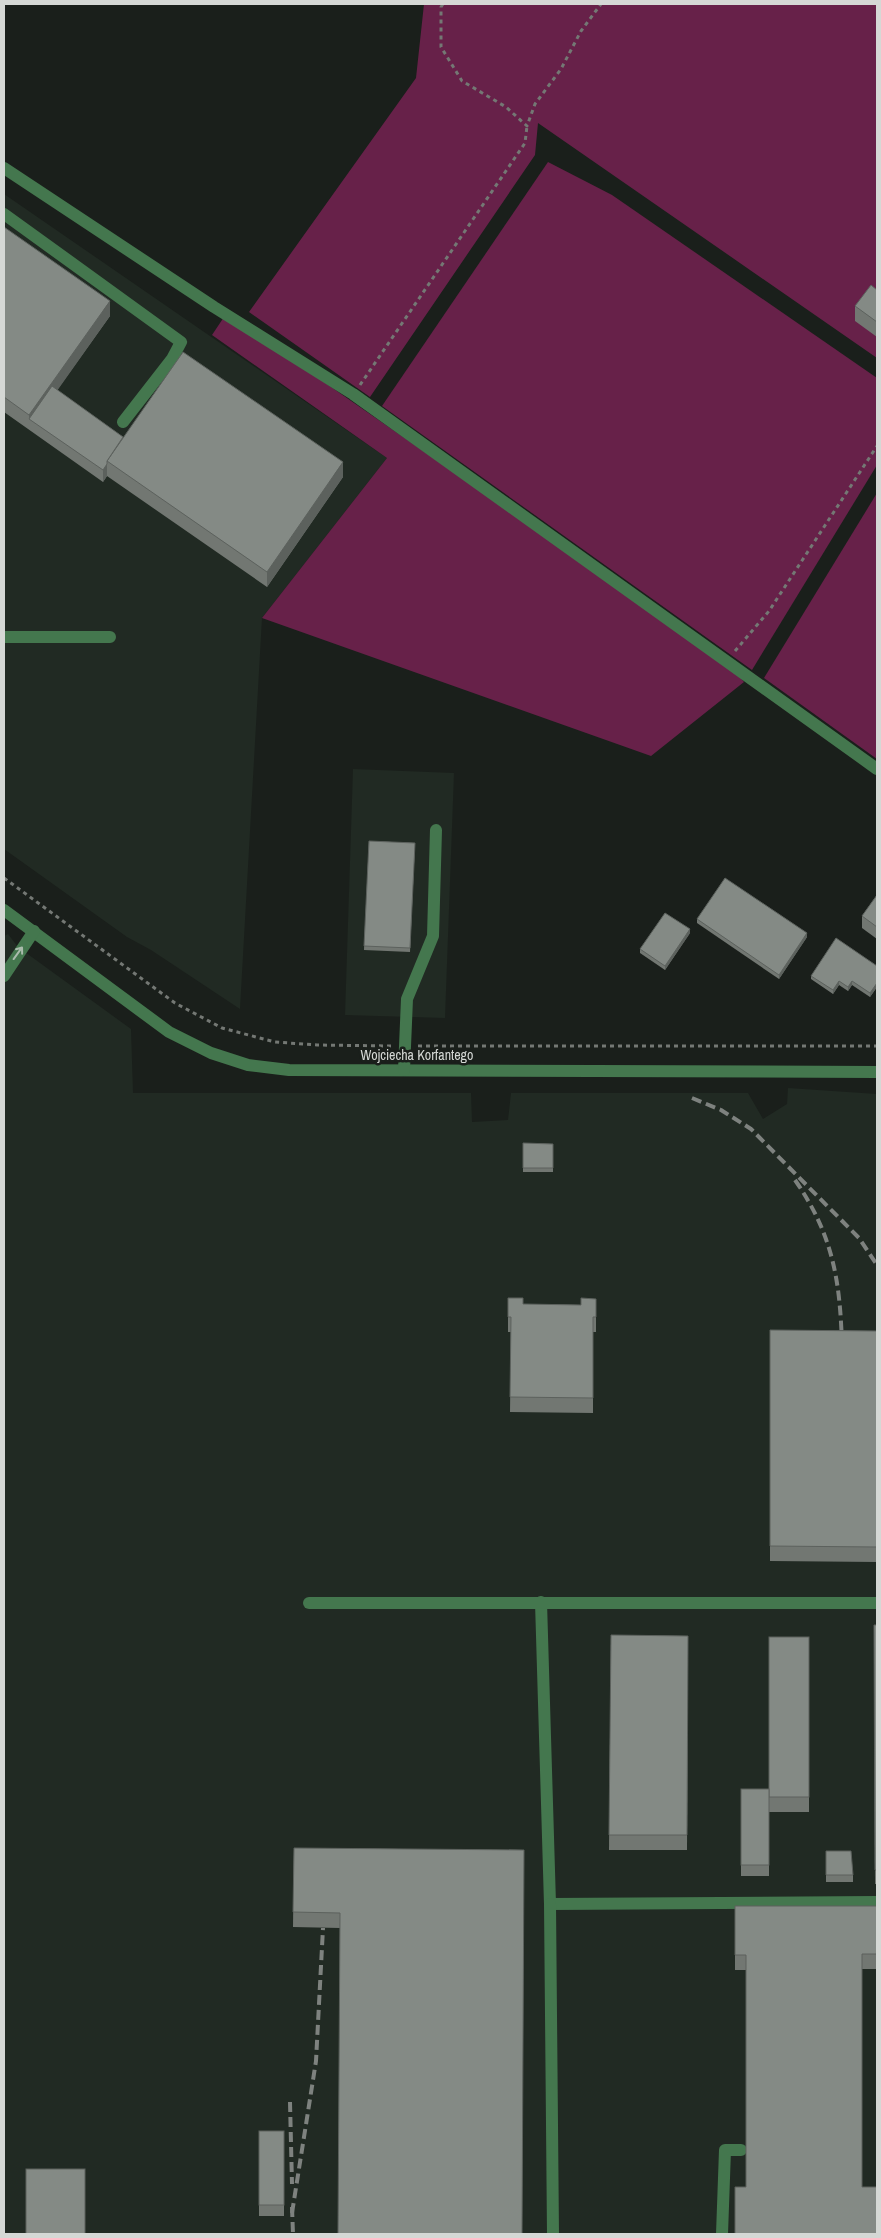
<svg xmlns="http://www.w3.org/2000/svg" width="881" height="2238" font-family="'Archivo Narrow',sans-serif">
<rect width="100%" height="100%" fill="#1a1f1b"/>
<g fill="#212a23">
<path d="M4,194L387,458L262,618L240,1009L151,950L127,937L4,849Z"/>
<path d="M353,769L454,773L445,1018L345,1015Z"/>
<path d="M8,934L18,947L131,1029L133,1093H471L472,1122L508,1120L511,1093H748L763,1119L787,1104L788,1088L877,1094V2234H4V936Z"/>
</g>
<g fill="#672149">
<path d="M424,4H877V358L538,123L535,155L370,397L249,312L416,78Z"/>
<path d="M548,162L612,195L877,378V465L752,670L382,406Z"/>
<path d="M226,314L727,662L744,682L651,756L262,618L387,458L212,335Z"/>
<path d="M877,493V759L764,678Z"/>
</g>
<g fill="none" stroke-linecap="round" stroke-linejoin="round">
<g stroke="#747874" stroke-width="3" stroke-dasharray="4 4" stroke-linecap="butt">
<path d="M443,4L441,7V47L462,81L506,107L527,126L535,104L561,69L581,31L601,4"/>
<path d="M360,385L525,143L527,126"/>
<path d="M735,651L769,611L877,446"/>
<path d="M4,878L175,1003L222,1028L275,1042L317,1045L392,1046"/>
<path d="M418,1046H877"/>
</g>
<g stroke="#44774e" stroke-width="12">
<path d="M4,168L214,307L353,394L877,769"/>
<path d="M4,214L181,342L172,359L123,422"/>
<path d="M4,637H110"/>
<path d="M4,910L169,1032L211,1053L248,1065L289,1070L877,1072"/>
<path d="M4,976L34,931"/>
<path d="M404,1070L407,999L433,936L436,830"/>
<path d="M541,1602L550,1904L877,1902"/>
<path d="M309,1603H877"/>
<path d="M550,1904L553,2234"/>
<path d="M722,2234L725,2150H741"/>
</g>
<g stroke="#7e827f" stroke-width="4" stroke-dasharray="10 5" stroke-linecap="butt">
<path d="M692,1098L721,1110L751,1129L859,1238L877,1265"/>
<path d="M795,1180C833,1235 840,1280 842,1345"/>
<path d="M290,2102L292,2184"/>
<path d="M292,2207L293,2234"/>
<path d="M292,2213L316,2061L323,1928"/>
</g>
</g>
<g fill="#727772">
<path d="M4,227L110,316L57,390L123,437L343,477L267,587L107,476L103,482L4,412Z"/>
<path d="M877,290V337L855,321V306Z"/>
<path d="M369,841L415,843L410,952L364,950Z"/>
<path d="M877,895V939L862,928V916Z"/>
<path d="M697,919L807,937L779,979L697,923Z"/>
<path d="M690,933L665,970L640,953V949Z"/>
<path d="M877,966V987L870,997L852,985L848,991L839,985L833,994L811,979V976Z"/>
<path d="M523,1143L553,1144V1172H523Z"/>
<path d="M508,1298L523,1304L581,1305L596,1299V1332H593V1413L510,1412L511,1332H508Z"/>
<path d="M770,1330L877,1331V1562L770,1561Z"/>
<path d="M874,1625H877V1884H875Z"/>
<path d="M611,1635L688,1636L687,1850H609Z"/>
<path d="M809,1637V1812H769V1800V1876H741V1789L769,1797Z"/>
<path d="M294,1848L524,1850L340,1928L293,1927Z"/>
<path d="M826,1851L853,1875V1882H826Z"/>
<path d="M735,1906H877V1969H862L746,2187V1970H735Z"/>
<rect x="259" y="2131" width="25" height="85"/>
</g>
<g fill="#5c615d">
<path d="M110,301V316L35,422L29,419V430V415Z"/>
<path d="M343,462V477L267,587V572Z"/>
<path d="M107,464V476L103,482V470Z"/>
<path d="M690,929V933L665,970V966Z"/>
<path d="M807,933V937L779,979V975Z"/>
<path d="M839,981V985L833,994V990Z"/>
<path d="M852,981V985L848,991V987Z"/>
<path d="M877,983V987L870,997V993Z"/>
</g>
<g fill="#848a85" stroke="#5c615d">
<path d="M4,227L110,301L29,415L4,397Z"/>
<path d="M871,285L877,290V322L855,306Z"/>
<path d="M183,352L343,462L267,572L107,461Z"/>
<path d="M52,386L123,437L107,461V464L103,470L29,419Z"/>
<path d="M369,841L415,843L410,948L364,946Z"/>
<path d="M725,878L807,933L779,975L697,919Z"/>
<path d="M877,895V927L862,916Z"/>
<path d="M665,913L690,929L665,966L640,949Z"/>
<path d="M836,938L877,966V983L870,993L852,981L848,987L839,981L833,990L811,976Z"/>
<path d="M523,1143L553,1144V1168H523Z"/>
<path d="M508,1298H523V1304L581,1305V1298L596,1299V1317H593V1398L510,1397L511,1317H508Z"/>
<path d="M770,1330L877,1331V1547L770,1546Z"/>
<path d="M874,1625H877V1870H875Z"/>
<path d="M611,1635L688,1636L687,1835H609Z"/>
<rect x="769" y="1637" width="40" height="160"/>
<rect x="741" y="1789" width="28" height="76"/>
<path d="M294,1848L524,1850L522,2234H338L340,1913L293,1912Z"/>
<path d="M826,1851H851L853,1875H826Z"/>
<path d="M735,1906H877V1954H862V2187H877V2234H735V2187H746V1955H735Z"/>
<rect x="259" y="2131" width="25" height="74"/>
<rect x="26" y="2169" width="59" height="65"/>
</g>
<defs><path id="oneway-shaft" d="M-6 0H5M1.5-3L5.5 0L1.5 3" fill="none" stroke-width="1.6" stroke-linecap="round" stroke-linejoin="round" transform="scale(1.25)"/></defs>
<use stroke="#aabbac" href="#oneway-shaft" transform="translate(18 953) rotate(-54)"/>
<g text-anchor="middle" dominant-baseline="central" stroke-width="5" stroke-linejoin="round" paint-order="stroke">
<g font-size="14" fill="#d5d8d5" stroke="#1a1f1b">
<text x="417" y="1055">Wojciecha Korfantego</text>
</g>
</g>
<rect width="881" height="2238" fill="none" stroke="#d5d8d5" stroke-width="10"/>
</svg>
